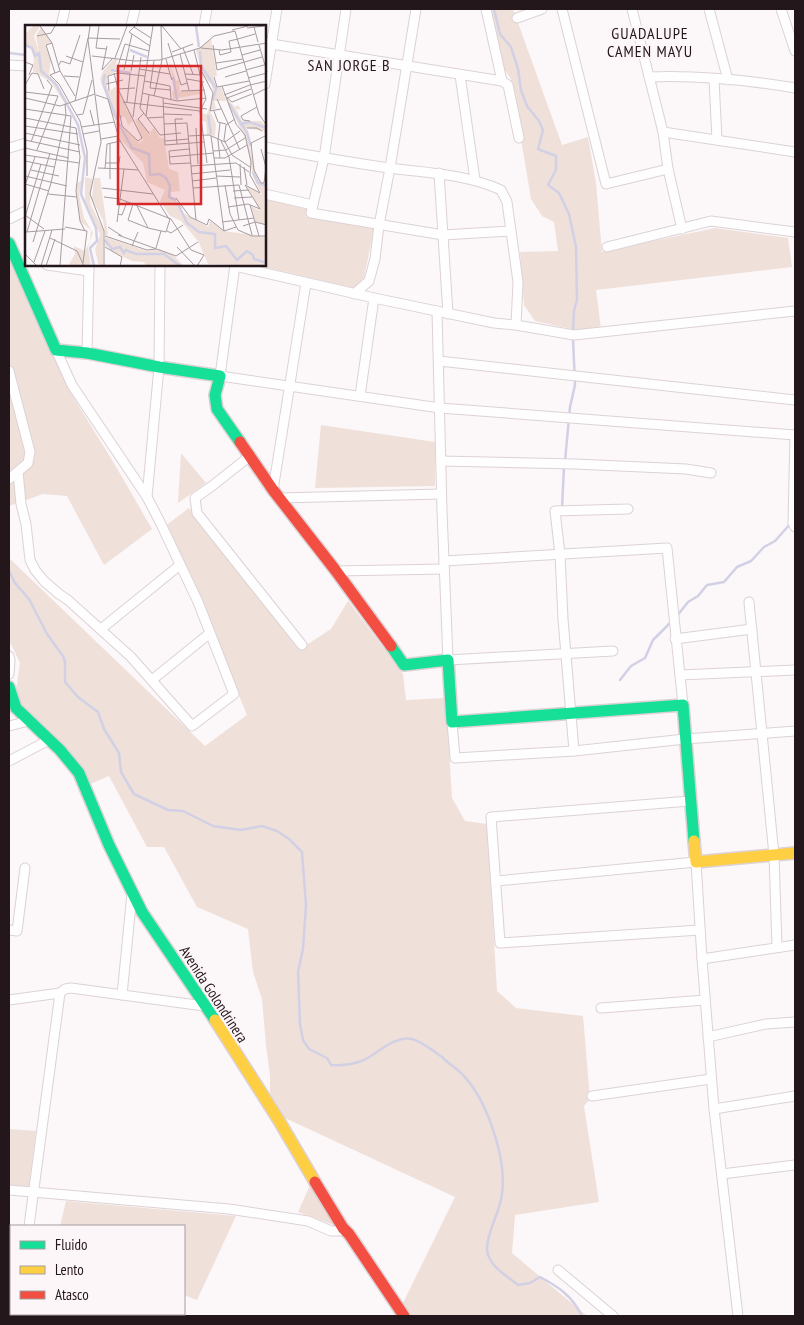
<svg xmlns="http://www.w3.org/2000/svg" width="804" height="1325" font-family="'PT Sans Narrow',sans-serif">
<rect width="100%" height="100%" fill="#fcf7f9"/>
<g fill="#efe1d9">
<path d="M491,9H513L562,145L588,137L596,183L602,252L715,228L788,238L792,267L596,290L601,329L576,330L535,321L524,305L520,252L558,251L554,222L542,216L531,199L511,79L502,66Z"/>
<path d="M265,199L307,209L306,217L374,229L364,278L354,288L256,265H265Z"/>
<path d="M9,255L69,390L115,465L152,529L104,565L67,496L43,494L9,506Z"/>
<path d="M321,425L435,442V486L315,488Z"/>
<path d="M181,453L206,483L178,503Z"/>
<path d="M189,508L299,650L331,629L348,601L403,674L406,700L446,698L452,798L465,821L487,824L497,991L516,1008L583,1016L590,1099L584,1106L599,1202L515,1215L512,1253L587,1316H412L403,1303L455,1197L285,1118L270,1094V1076L266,1045L262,999L253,972L248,929L197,907L164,847H147L109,776L88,785L21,706L16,691L20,663L9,640V558L205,746L247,715L197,593L165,526Z"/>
<path d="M9,1129L36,1131L29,1187L9,1185Z"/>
<path d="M311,1183L337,1223L331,1224L298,1212Z"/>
<path d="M66,1201L236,1216L197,1300L184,1295V1226H60Z"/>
</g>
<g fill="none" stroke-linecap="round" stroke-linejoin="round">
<g stroke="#d2d0e5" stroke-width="2.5">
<path d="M494,9L500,34L511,47L518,69L521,90L527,106L539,121L543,130L538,149L556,156V170L548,185L559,193L569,214L576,247L577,300L574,311L573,332"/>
<path d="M9,53L26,55"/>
<path d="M565,461L570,407L575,385L573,338"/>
<path d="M562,508L564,467"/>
<path d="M9,571L15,583L29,599L47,634L63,656L65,662V682L78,697L98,712L104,729L119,753L121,772L134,794L168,810L183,811L213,826L241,830L262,826L277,831L289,839L302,852L306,905L303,949L298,972L300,1024L303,1040L309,1049L327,1058L331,1065C342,1066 354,1064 364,1060C378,1053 395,1035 412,1039C423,1042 433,1051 442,1057C448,1063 456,1068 462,1074C487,1099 507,1159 502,1194C500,1213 487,1231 487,1249C488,1266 506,1275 518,1285L530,1283L540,1277C559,1287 572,1296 582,1316"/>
<path d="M677,616L688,602L698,596L707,585L724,582L737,567L751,561L764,547L775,541L791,523"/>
<path d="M620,680L631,666L645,658L653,640L671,622"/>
</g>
<g stroke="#dcd2d6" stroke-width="11">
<g id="street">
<path d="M346,9L324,158L311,213L443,235L511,231"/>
<path d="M486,9L502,81"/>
<path d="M562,9L606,184L668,169"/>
<path d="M632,9L663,132L668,169L682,229"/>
<path d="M709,9L728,80"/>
<path d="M781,9L795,51"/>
<path d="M517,18L542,9"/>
<path d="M61,26L65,9"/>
<path d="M131,26L135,9"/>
<path d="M204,26L207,9"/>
<path d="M265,43L502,81L508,85L519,138"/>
<path d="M9,65L26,66"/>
<path d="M460,75L475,180"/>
<path d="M649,77C697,75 747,80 795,88"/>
<path d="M714,79L717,140"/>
<path d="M265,84L277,9"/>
<path d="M663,132L795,152"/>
<path d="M265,147C306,155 348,162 389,168C427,173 466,174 501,190L507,202L518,282L516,325"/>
<path d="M9,148L26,143"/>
<path d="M439,173L448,314"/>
<path d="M265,194L313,205"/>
<path d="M9,219L26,211"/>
<path d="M607,247L711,221L795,232"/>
<path d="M47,265L89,271"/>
<path d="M235,265L220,376L440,408L795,435"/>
<path d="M235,266L374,298L494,323L516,325L574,335L795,311"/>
<path d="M354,294L369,281L375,259L379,225L390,168L416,9"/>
<path d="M437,311L442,511L448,660L613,651"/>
<path d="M87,353L89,265"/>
<path d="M439,361L795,400"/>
<path d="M9,371L30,452L28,463L9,479"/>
<path d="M360,396L374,298"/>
<path d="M795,435L793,523L795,527"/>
<path d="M250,456L212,486L195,498L197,513L302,645"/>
<path d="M441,461L575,464L686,469L711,473"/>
<path d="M18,472L21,504L26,524L30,560L35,570L44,581L59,594L68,600L131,657L192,726L234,694L198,602L160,522L147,497L72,385L56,350"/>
<path d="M273,490L306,283"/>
<path d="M147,497L159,367L160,265"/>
<path d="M279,498L441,494"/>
<path d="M444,561L667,548L683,705"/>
<path d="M336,571L444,569"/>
<path d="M749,602L774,855L777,947"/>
<path d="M101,629L180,565"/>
<path d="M675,639L752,629"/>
<path d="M9,656L10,660L9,674"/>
<path d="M680,675L795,670"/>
<path d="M152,680L210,633"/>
<path d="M452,722L455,758L574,751L685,739L795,731"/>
<path d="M9,726L29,721"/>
<path d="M574,751L563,619L560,554L555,511L628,509"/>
<path d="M9,761L49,740"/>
<path d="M690,801L491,817L500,943L700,930"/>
<path d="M496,881L696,862L702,959L714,1109L738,1316"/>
<path d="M9,930L17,931L25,868"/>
<path d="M702,959L795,945"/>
<path d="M122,995L132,894"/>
<path d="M9,1000L60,993"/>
<path d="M601,1008L705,1000"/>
<path d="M708,1037L766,1024L795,1022"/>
<path d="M592,1096L711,1079"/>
<path d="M714,1109L795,1096"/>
<path d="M722,1174L795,1165"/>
<path d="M9,1190L229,1209L308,1221L331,1231H340L343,1228"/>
<path d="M29,1226L60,993L65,989L71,988L204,1006"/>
<path d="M558,1270L613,1316"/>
<path d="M9,1275L11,1276"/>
<path d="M110,1314L116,1316"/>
<path d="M17,1316L18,1314"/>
<path d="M84,1316L85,1314"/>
</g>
</g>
<g stroke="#dcd2d6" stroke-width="14">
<g id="fast">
<path d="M9,243L56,350L87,353L159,367L220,376L215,395L217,409L240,442"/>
<path d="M391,646L404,665L448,660L452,722L683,705L694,841"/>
<path d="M9,687L16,708L60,750L79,773L109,845L142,912L215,1020"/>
</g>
</g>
<g stroke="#dcd2d6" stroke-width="14">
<g id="slow">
<path d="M694,841L696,862L795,853"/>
<path d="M215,1020L278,1119L315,1182"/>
</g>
</g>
<g stroke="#dcd2d6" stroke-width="14">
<g id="jam">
<path d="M240,442L273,490L336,571L391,646"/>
<path d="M315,1182L343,1228L349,1234L404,1316"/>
</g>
</g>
<use href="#street" stroke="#fffefe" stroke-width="9"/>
<use href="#fast" stroke="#16e098" stroke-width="11"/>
<use href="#slow" stroke="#ffcf43" stroke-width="11"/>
<use href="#jam" stroke="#f24e42" stroke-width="11"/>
</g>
<g text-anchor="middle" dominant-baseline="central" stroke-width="4.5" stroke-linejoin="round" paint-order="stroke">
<g font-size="15" fill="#24171c" stroke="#fdf6f8">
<text transform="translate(214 994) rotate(57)">Avenida Golondrinera</text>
</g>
<g font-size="16" letter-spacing="1" fill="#24171c" stroke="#fdf6f8">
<text x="650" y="33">GUADALUPE<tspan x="650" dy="18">CAMEN MAYU</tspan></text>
<text x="349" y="65">SAN JORGE B</text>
</g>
</g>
<g transform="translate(25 25)">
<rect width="241" height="241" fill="#fcf7f9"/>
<path d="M8,1H15L9,11L14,28L11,11L16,2L27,17L20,20L26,34L24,49L43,77L40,79L26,57L8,46L9,33L6,23L0,20V9ZM186,14L192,51L188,52L191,63L196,62L201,76H189L191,83L185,86L191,99L190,111L182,110L181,97L177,96L176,88L182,89L189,69L186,59L178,52L171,25ZM89,34H92L90,47L83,51L82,62L84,67L91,61L108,96L103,100L100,92L91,94L88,91L75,54L78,46ZM144,36L151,56L154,55L155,67L175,65V69L148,74L147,67L150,64ZM200,72L210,82L213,80L216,85L211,84L217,96H236L241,101V109L238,106L221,103L231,150L236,158L241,159V200L230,197L226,181L235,186L222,161L237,170L228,152L222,117ZM112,94L124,108L129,103L135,113H139L144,144L153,147L155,166L146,167V171L156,180L158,188L183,202L185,196L199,206L241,212V241L183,239L173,216L156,196L145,191L135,176L140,165L122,157L118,138L95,114L90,95L114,118L118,115L110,95ZM60,152L67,154L65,178L78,204V241H74L70,225L75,209L60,179ZM69,153H75L83,210H80L78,195L67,174ZM57,155L54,170L59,193L68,208L63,222L66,241H47L44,239L50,229L49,221L60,226L65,216L66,205L55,196L51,159ZM80,212L122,226L134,224L147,229L159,241H121L119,237L107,236L88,227L80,220Z" fill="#efe1d9"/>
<path fill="none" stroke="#d2d0e5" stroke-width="2.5" d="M171,1L174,22M0,20L7,23L10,31L14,28M105,25L122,32M175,26L176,41L191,63L188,75M14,27L16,46L31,59L53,100L60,133L56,169L71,203L72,216L65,223L69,241M86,45L106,48M80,49L78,58L92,95M148,52L152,75M204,78L216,99L224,97L242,103M183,90L186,109M213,94L222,107L226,121M93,97L107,123L124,129L125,150L135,149L141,153L145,161L144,172L151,175M228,147L233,158L242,161M153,179L162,198L174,207L190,209V223L201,221L212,235L222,226L228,230L229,234L242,238M80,215L87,224L95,222L99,228L101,225L111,229H139L155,241"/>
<path fill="none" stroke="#a69da1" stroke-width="1" d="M15,1L27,18L35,46L50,71M65,1L63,15L76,117L65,169L79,206V241M74,1L71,23L82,24M128,1L115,83L135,110L156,108M137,1L156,24M109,2L126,13M229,2L233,17M222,3L239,1M207,5L223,1M210,6L234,89L242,101M107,9L125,21M12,11L26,8L30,1M213,14L230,9M27,18L21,20L30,48M143,18L156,60L162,58M188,20L192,45L237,32M234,20L242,47M158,23L168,49M176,23L197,25L242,18M194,25L195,30L206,27L204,16L213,14M147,27L168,19M155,29L164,65M217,30L235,25M41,31L58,37M67,31L110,36L135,35L175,23L189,11L210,6M90,33L102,1M141,34L145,49M129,36L125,63L146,65M0,37L8,40L4,50M191,38L218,34M34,40L36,36L45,39L55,10M92,44L100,19L124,26M114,44L145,49L147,55M77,45L82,21M77,45L88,33M99,45L107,9L104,7L110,1M221,45L239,40M35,46L25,50L34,59L55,96L62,126V151M106,46L109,30M177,47L188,68L185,86L196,84M89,48L93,64L117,113L113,116L97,101L95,90M160,49L177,50M39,51L54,52M83,51L93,48L120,51M83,51L84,66M189,52L192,62L224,56M200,52L221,46M223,53L242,48M162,54L179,57M119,56L145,61L146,75M81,59L98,55M0,60L7,48L13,49L19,64M225,60L242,56M197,61L211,99L220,110L226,137L225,150L235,168L220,160L235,184L223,179L203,182M93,64L110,63M93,65L94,90M156,66L180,65M0,67L33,71L12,125M117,68L152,76L181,73M71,70L83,74L94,114L144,194M199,70L225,60M228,70L242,63M129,71L137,35L136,1M201,72L207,77L227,69M0,73L35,81L70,69M138,73L140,120L180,117M202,73L226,64M192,74L215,125M50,76L63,13L95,14M98,77L175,86L181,74L169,25M102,77L105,49M138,78L182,84M0,84L46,91L35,241M65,85L69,100M175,86L182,138M189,86L193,97L201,99M119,88L113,94L124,108M138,89L167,90M52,90L58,89L67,55M121,91L124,70M108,92L116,32M0,93L51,103L55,132L51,166L55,196L60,206M122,93L139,92M210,94L201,100L199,115L207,130L225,142M225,96L218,95L216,91L232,82M195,98L193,115L195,133M139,99L162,98L171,195M0,101L53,109M56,102L90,97M171,103L173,139M222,103H232L237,106M0,108L55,120M58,109L74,106M163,111L184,110L200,117L215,106M186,111L199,206M76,114L93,111M0,115L55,127M140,116L164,114M196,116L204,132L214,195M6,117L27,61L22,55M85,119V154M152,119L150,94H158M0,123L44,133M164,124L144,126L145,139L165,138M236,124L241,142M188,126L201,125L220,113M0,130L54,138M144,132L189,128M189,133H200L222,120M0,136L29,142M80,138H94L95,131M215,139L216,160M166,141L211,138L224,147M219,142L222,160M241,142L239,158H236L229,145L226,118L242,110M73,143L99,144M80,144L82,119L96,116M6,145L34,151M166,149L205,145M0,151L42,161M191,151L215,152M167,156L191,153M0,159L24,166M0,160L10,132M200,160L205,189L213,205L227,211H242M214,160L227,210M77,163L128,169M168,163L214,160M208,166L224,165M23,169L52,172M79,172L95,174L146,194L166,225L179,230L172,241M151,173L165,192L182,200L184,194L199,206L211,202M209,173L227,172M108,179L103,195L123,203L141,207L145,194M225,180L234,211M112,181L123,203M93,189L97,190L102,177M0,190L19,204M0,192L16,139M92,197L99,144L113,145M197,197L229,193M218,201L230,197L242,200M40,202L62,206L58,238M83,202L97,211M142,206L146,208L158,200M1,207L40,204M2,207L25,128M93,210L151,231L173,217M80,211L122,225L131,224M25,213L52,226L59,241M8,217L26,158L41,90L40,79M107,221L113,207M80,222L97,232L95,241M152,222L170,241M131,223L136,206M0,229L12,241M9,237L20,206M16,241L27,205M21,241L30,214"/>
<path fill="#d62828" fill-opacity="0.15" stroke="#d62828" stroke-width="2.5" d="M93,41H176V179H93Z"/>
<rect width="241" height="241" fill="none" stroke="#24171c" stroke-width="2.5"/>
</g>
<rect width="804" height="1325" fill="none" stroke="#24171c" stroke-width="20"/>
<rect x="10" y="1225" width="175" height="90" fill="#fdf6f8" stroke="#a69da0"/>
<rect x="20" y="1241" width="25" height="8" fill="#16e098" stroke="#a69da0"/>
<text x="55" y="1250" font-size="15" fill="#24171c">Fluido</text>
<rect x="20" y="1266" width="25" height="8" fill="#ffcf43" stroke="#a69da0"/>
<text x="55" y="1275" font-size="15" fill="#24171c">Lento</text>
<rect x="20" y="1291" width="25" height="8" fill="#f24e42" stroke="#a69da0"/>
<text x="55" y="1300" font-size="15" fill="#24171c">Atasco</text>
</svg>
